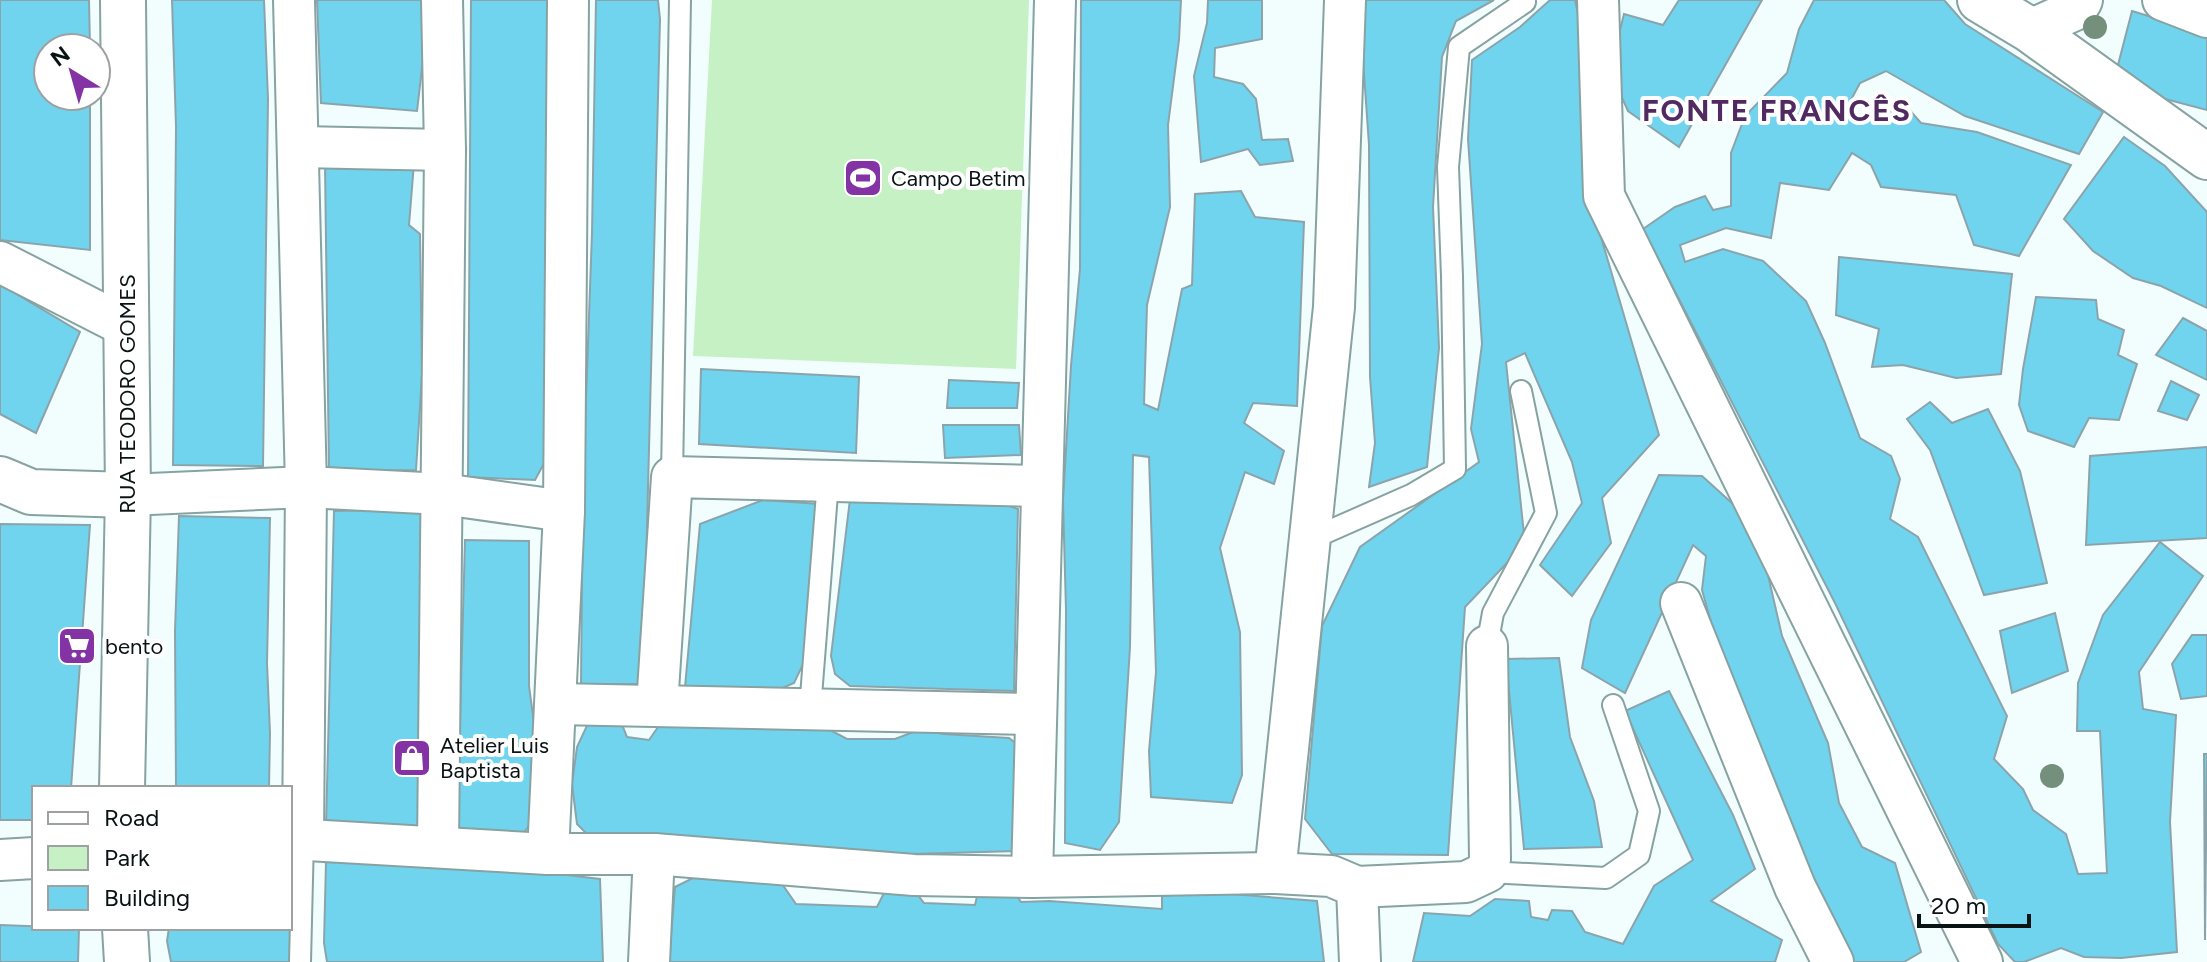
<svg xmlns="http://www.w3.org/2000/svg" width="2207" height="962" font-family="Figtree,sans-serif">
<rect width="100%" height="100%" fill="#f2fefd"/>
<path fill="#c6f1c5" d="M712,0H1029L1016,369L693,356Z"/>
<g fill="#71d4ee" stroke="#8ba4ac" stroke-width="2">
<path d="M0,0H89L90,48H48V96H90V250L0,240Z"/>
<path d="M172,0H264L268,99L263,466L173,465L176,127Z"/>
<path d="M317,0H430L417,111L321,103Z"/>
<path d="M471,0H552L547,458L535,480L468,477Z"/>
<path d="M596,0H658L660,19L643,684H581L583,483L592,233Z"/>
<path d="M1081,0H1181L1179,40L1168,125L1170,207L1147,305L1144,404L1158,410L1182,289L1192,285L1195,194L1241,191L1255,217L1304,222L1297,406L1253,403L1244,423L1284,451L1274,484L1245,472L1220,548L1240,632L1242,775L1232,803L1151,797L1149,751L1156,672L1149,457L1133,455L1130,647L1119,822L1100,850L1065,843L1066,610L1063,500L1071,366L1080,269Z"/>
<path d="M1208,0H1262V39L1215,48L1214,77L1243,84L1256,99L1262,140L1288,139L1293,161L1260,165L1248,149L1201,162L1194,76L1207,23Z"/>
<path d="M1363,0H1494L1456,21L1442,57L1433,207L1439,348L1427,467L1369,487L1375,443L1370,377L1369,145L1361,31Z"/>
<path d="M1550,0H1575L1582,33L1589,196L1659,435L1602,498L1611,543L1572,596L1540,565L1582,503L1572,462L1525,353L1506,362L1525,544L1465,607L1448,855L1332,854L1305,819L1322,626L1360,547L1479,462L1471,429L1482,344L1468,139L1472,60L1520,27Z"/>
<path d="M1679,0H1762L1679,147L1628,111L1610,71L1624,14L1663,25Z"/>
<path d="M1814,0H1944L1965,24L2103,112L2079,154L1965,116L1886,71L1860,83L1845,111L1863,121L1906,106L1921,123L1977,132L2071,165L2019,256L1974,245L1956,195L1881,187L1871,165L1852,153L1829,190L1780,183L1771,238L1726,228L1680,245L1685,262L1723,249L1763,261L1806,301L1825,343L1860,438L1891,456L1900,479L1890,519L1918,537L2007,716L1994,759L2023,789L2033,810L2066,834L2078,874L2107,873L2100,731H2077L2078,683L2103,615L2160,542L2203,576L2139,672L2143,709L2176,715L2170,822L2177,952L2121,958L2084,957L2061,948L2024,962H2015L1998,944L1835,603L1643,229L1675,207L1705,196L1713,210L1731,206V153L1745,116L1787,73L1799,29Z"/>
<path d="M2132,11L2207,34V110L2154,96L2118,65Z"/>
<path d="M2124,137L2165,166L2207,212V308L2161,286L2133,278L2093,251L2064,219Z"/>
<path d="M414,163L409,225L420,234L422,374L416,470L329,471L325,164Z"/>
<path d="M1839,257L2012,274L2001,374L1956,378L1903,365L1872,367L1879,329L1836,315Z"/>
<path d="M0,284L80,332L36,433L0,414Z"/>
<path d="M2036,297L2096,300L2098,319L2124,330L2118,355L2137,364L2119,420L2089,418L2074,447L2028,431L2019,405L2023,369Z"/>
<path d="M2183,318L2207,331V380L2156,355Z"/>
<path d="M701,369L859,377L856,453L699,444Z"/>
<path d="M949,380L1019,383L1017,408H947Z"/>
<path d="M2171,381L2199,395L2187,420L2158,411Z"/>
<path d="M1930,402L1952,423L1988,409L2020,471L2047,583L1984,595L1930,450L1907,419Z"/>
<path d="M943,425H1019L1021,455L945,458Z"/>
<path d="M2207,447V538L2086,545L2090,456Z"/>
<path d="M1659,475L1702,476L1734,505L1765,562L1782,636L1828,743L1839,803L1862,847L1895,863L1921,952L1904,962H1851L1807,878L1723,665L1702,590L1706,556L1693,545L1625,693L1582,668L1591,620Z"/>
<path d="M851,491L983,497L1018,509L1014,691L850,686L835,674L831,656Z"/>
<path d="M763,500L819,504L807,656L794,683L780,689L685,687L700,524Z"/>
<path d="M421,509L431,514L425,831L326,826L334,511Z"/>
<path d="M179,516L270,518L267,663L270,733L269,788H176L175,631Z"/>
<path d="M0,524L90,525L71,788H34V820H0Z"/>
<path d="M465,540L529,541V686L536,738L533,820L523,834L457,832Z"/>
<path d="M2055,613L2068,671L2012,693L2000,631Z"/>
<path d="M2192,635H2207V696L2181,699L2172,664Z"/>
<path d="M1559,658L1570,737L1594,801L1602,847L1524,849L1506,659Z"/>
<path d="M1669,691L1733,815L1755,869L1711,901L1782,940L1775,962H1413L1424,913L1470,916L1495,899L1529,901L1531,917L1548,920L1552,910L1572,911L1585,932L1623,944L1654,886L1693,860L1625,711Z"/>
<path d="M591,717L621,722L627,737L649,740L663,720L815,722L847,739H895L921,729L943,734L1009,738L1023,749L1018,851L910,854L591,838L577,824L572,784L577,747Z"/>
<path d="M2204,754H2207L2205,940Z"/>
<path d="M290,850L294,854L293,931L290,962H171L167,941L169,928H290Z"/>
<path d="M385,854L600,879L603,962H327L324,943L326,862Z"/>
<path d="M695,877L782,884L796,904L877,907L886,889L914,890L924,903L975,905L980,884L1010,886L1021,902L1049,901L1162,909V896L1206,892L1317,901L1324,962H669L675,887Z"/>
<path d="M0,925L79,928L78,962H0Z"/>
</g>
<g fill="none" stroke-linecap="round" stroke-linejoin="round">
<g stroke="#86a2a1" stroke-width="24">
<g id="service">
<path d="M672,477L680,0"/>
<path d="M1311,539L1411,495L1455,469L1452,276L1448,167L1459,47L1525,2"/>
<path d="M1487,646L1493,613L1546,513L1521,391"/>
<path d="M810,709L828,481"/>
<path d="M1487,872L1606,878L1639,855L1649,811L1613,705"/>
<path d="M300,962L303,838"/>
</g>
</g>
<g stroke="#86a2a1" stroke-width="44">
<g id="minor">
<path d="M294,0L306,487L303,838"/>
<path d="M1598,0L1604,196L1982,962"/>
<path d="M2163,0L2207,17"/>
<path d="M2030,30L2077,9L2082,0"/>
<path d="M300,147L445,150"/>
<path d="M0,262L127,327"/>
<path d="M128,495L306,487L443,494L564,511"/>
<path d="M1681,603L1795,887L1833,962"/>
<path d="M556,704L1034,714"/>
<path d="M657,706L672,477L1041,486"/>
<path d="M290,839L548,854H654L914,875L1032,877L1275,873L1331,876L1357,887L1360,962"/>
<path d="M438,847L445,150L442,0"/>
<path d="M548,854L564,511L568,0"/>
<path d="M0,860L34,858"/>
<path d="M1275,873L1334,307L1345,0"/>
<path d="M1032,877L1055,0"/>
<path d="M1357,887L1466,882L1487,872L1490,859L1487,646"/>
<path d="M649,962L654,854"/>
</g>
</g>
<g stroke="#86a2a1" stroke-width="48">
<g id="tertiary">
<path d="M1980,0L2030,30L2207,157"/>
<path d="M0,479L31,492L128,495"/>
</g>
</g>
<g stroke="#86a2a1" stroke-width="48">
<g id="secondary">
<path d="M122,788L128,495L123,0"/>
<path d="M125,928L127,962"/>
</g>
</g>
<use href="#service" stroke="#fff" stroke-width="20"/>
<use href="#minor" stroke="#fff" stroke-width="40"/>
<use href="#tertiary" stroke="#fff" stroke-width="44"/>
<use href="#secondary" stroke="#fff" stroke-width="44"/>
</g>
<g fill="#748f7b">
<circle cx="2095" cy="27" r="12"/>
<circle cx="2052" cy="776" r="12"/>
</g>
<defs>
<g id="stadium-square" transform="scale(2)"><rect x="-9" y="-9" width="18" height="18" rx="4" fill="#8333a3" stroke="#fff"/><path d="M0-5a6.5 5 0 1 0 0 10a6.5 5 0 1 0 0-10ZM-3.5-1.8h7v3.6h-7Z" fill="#fff"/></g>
<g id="supermarket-square" transform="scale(2)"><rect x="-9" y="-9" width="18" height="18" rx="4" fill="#8333a3" stroke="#fff"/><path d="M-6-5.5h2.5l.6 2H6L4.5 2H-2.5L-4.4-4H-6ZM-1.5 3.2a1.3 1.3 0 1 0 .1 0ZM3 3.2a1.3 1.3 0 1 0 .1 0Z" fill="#fff"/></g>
<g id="shop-square" transform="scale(2)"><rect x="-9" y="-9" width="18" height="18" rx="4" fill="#8333a3" stroke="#fff"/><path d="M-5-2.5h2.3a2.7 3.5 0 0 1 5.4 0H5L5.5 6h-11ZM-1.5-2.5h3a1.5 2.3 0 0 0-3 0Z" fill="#fff"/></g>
</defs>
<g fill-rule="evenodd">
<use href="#stadium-square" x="863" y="178"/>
<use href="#supermarket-square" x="77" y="646"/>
<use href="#shop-square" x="412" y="758"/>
</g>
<g text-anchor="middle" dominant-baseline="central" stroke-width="8" stroke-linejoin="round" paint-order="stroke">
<g font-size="22" fill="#091313" stroke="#fff" text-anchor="start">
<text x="891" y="178">Campo Betim</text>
<text x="105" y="646">bento</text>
<text x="440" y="745">Atelier Luis<tspan x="440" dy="25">Baptista</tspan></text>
</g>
<g font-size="22" fill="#091313" stroke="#fff">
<text transform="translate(127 394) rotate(-90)">RUA TEODORO GOMES</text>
</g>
<g font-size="30" font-weight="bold" letter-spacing="2" fill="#502a61" stroke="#fff">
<text x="1777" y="110">FONTE FRANCÊS</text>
</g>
</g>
<rect x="32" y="786" width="260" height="144" fill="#ffffff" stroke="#9da1a1" stroke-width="2"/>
<rect x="48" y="812" width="40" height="12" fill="#ffffff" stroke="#9da1a1" stroke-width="2"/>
<text x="104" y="826" font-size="24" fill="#091313">Road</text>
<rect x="48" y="846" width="40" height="24" fill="#c6f1c5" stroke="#9da1a1" stroke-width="2"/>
<text x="104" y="866" font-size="24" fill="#091313">Park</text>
<rect x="48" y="886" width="40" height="24" fill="#71d4ee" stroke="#9da1a1" stroke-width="2"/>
<text x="104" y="906" font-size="24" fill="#091313">Building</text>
<g transform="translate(72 72) rotate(323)"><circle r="38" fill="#ffffff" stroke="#9da1a1" stroke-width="2"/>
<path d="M0-6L14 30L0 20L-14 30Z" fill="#8333a3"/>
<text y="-12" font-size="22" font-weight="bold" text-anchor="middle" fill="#091313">N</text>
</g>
<path d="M1919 914v12h110v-12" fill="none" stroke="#091313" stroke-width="4"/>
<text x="1931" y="914" font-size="24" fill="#091313" stroke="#ffffff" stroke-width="6" paint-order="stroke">20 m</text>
</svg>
